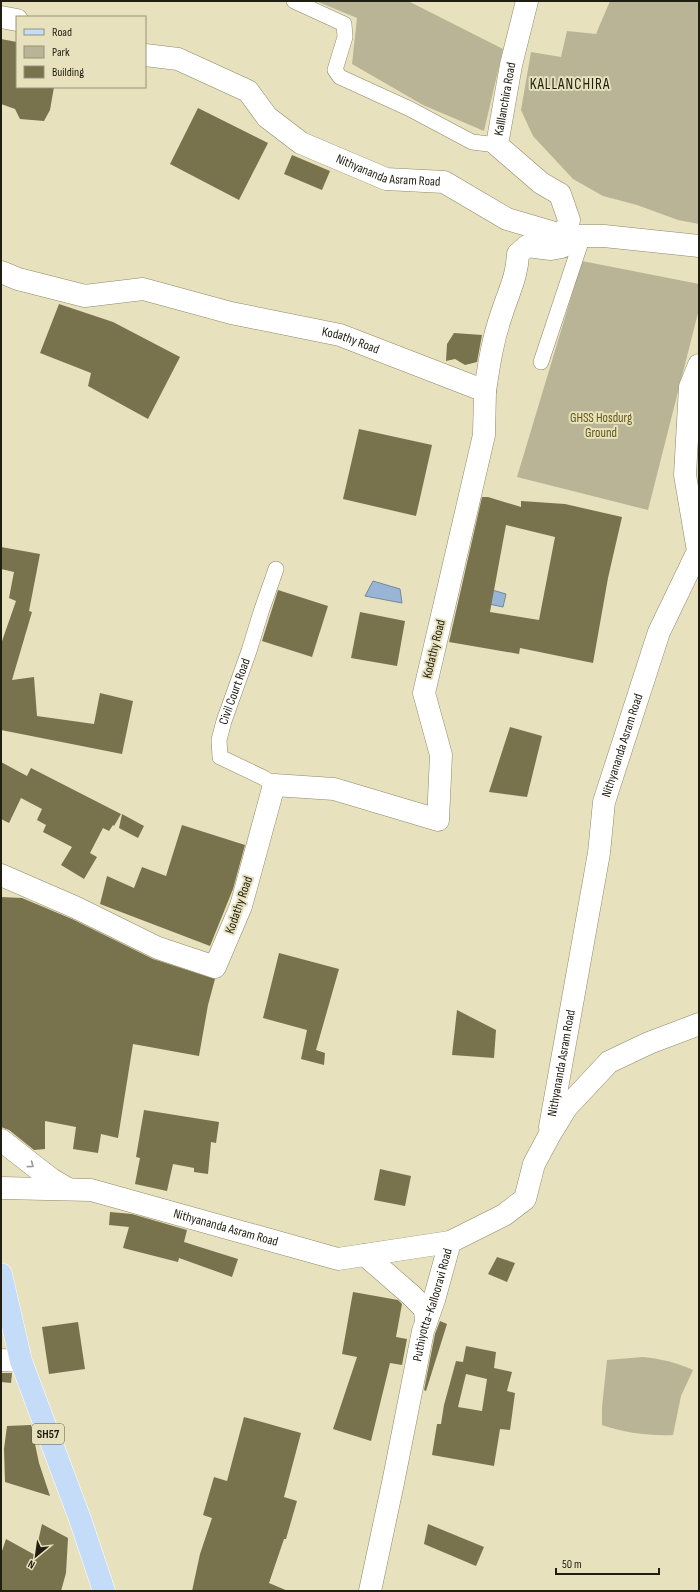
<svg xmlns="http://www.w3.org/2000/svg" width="700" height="1592" font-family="'Sofia Sans Condensed',sans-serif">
<rect width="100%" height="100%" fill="#e7e1be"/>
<g fill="#b9b495">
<path d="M316,1H408L503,49L484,131L423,105L352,64L357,18Z"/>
<path d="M610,1H699V224L678,220L637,205L603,196L573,179L533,136L521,110L531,52L561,57L567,31L596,34Z"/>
<path d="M582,261L699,284V309L648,510L517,477Z"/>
<path d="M643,1357C661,1359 676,1362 693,1370L681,1396L673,1435C649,1436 625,1433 602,1425V1407L607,1360Z"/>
</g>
<g fill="#99b5d5" stroke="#75889a">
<path d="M373,581L400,589L402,603L365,596Z"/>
<path d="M468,583L506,594L503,607L465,599Z"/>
</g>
<g fill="#79734d" fill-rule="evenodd">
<path d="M1,39L17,42V87H54L50,110L44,121L20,119L15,109L1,104Z"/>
<path d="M198,108L268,143L239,200L170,164Z"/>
<path d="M292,155L330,171L322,190L284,174Z"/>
<path d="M59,304L113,322L180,357L148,419L88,386L91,373L40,353Z"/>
<path d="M454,333L482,335L477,362L465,365L455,359L446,361L447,344Z"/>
<path d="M359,429L432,445L416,516L343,499Z"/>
<path d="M482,497H488L521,507V501L565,504L622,517L608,578L593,663L520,648L519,654L449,642ZM506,525L555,537L539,620L490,612Z"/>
<path d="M1,547L40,554L29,611L32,612L12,680L34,677L37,716L94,724L100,693L133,701L122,754L1,730V644L16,601L9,598L14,572L1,569Z"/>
<path d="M278,590L328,606L312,657L262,641Z"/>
<path d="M360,612L405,621L397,666L351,658Z"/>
<path d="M510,727L542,736L527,797L489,792Z"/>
<path d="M1,762L27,776L31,768L121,814L114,826L113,825L109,831L103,828L90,853L97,857L84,879L61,865L72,847L43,832L46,825L37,820L42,809L21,798L9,823L1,819Z"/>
<path d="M122,814L144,826L138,838L119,828Z"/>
<path d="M182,825L245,845L233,889L210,946L100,904L107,876L134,888L142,867L166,876Z"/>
<path d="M1,897L22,898L72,919L153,959L215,979L208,1005L199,1056L133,1044L118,1138L101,1134L98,1153L73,1149L76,1127L45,1121V1149L34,1150L9,1130L1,1127Z"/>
<path d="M279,953L339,969L316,1050L325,1053L324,1065L301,1059L307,1030L263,1018Z"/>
<path d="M457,1010L496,1030L494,1058L452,1055Z"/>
<path d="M144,1110L219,1122L216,1143L211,1142L208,1174L194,1172V1168L173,1164L167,1191L135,1184L140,1158L136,1157Z"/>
<path d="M380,1169L411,1176L405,1206L374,1200Z"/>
<path d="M110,1212L132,1214L187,1230L184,1242L238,1259L232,1277L179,1258L178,1262L123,1248L129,1227L109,1225Z"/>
<path d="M497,1257L515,1263L507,1282L488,1274Z"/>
<path d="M353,1292L398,1300L402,1304L396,1337L407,1339L402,1365L390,1363L371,1441L333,1429L357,1357L342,1354Z"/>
<path d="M440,1321L447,1324L426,1391L424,1390L435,1334Z"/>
<path d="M78,1322L85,1369L49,1374L42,1327Z"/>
<path d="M466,1346L496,1352L494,1368L512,1372L507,1391L515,1393L510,1430L500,1429L494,1466L432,1455L437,1424H441L444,1405L456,1361L463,1362ZM466,1374L487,1379L482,1411L458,1407Z"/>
<path d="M1,1373H12L11,1383L1,1382Z"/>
<path d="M244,1417L301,1433L284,1497L297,1501L286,1539H284L269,1583L288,1591H192L200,1554L212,1518L203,1515L214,1477L227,1481Z"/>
<path d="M31,1425L39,1463L50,1496L5,1482L4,1449L7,1426Z"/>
<path d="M42,1524L68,1538L66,1573L61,1591H1V1554L6,1539L35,1555Z"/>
<path d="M428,1524L484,1547L476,1566L424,1544Z"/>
</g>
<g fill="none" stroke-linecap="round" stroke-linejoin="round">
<g stroke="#8d8867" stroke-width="16">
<g id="street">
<path d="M294,1L344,24L345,37L335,70L340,77L410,109L472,142L497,145"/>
<path d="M541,362L583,236"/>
<path id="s1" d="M274,785L264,778L220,757L219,740L224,721L249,651L261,612L276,569"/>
</g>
</g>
<g stroke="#8d8867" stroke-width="23">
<g id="secondary">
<path d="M1,17L17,20"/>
<path id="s2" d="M145,55L178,59L248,91L267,117L301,143L386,179L444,182L507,219L565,236H604L699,246"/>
<path id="s3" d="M1,272L18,279L85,296L143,289L231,313L340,335L485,391L484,435L424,693L441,755L438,820L334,789L274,785L241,906L215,967L158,948L77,908L1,875"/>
<path id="s4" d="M485,391C489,364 493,338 502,313C509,291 517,277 518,254L527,246L551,249L562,247L569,220L560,194L541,183L497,145L511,65L527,1"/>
<path id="s5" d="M550,1127L599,853L604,802L659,632L698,551L685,475L690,387L699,365"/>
<path d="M1,1140L51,1179L68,1189"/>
<path id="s6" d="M1,1188L91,1190L338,1259L450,1242L504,1215L525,1199L534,1164L549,1136L566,1108L609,1062L649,1043L699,1024"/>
<path d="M365,1255L411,1295L425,1309L426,1322"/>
<path d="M1,1360L21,1361"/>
<path id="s7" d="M370,1591L393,1483L423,1331L434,1300L450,1242"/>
</g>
</g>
<g stroke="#fff" stroke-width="23">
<path id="primary" d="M1,1274L21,1361L80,1519L104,1591"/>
</g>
<use href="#street" stroke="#fff" stroke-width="15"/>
<use href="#secondary" stroke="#fff" stroke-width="22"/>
<use href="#primary" stroke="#c4dcf7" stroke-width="22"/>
</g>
<defs><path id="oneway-chevron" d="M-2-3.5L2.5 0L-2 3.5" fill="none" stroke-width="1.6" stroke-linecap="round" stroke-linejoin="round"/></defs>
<use stroke="#9b9a94" href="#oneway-chevron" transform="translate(31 1165) rotate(37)"/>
<g text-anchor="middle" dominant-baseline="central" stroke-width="4" stroke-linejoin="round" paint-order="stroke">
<rect fill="#e7e1be" stroke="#5c5845" stroke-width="1" x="32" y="1424" width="32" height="20" rx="3"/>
<g font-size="12" font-weight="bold" fill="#201e11">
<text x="48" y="1434">SH57</text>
</g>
<g font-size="13" fill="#201e11" stroke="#e7e1be">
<text stroke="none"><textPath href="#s4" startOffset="371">Kalllanchira Road</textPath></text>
<text stroke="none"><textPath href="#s2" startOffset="278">Nithyananda Asram Road</textPath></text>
<text stroke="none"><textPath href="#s3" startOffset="360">Kodathy Road</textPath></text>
<text transform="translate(434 649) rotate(-76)">Kodathy Road</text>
<text stroke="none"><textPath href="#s1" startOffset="129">Civil Court Road</textPath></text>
<text stroke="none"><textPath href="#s5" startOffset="389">Nithyananda Asram Road</textPath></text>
<text transform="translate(239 905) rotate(-71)">Kodathy Road</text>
<text stroke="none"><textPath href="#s5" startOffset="65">Nithyananda Asram Road</textPath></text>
<text stroke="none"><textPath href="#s6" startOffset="230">Nithyananda Asram Road</textPath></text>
<text stroke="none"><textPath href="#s7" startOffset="293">Puthiyotta-Kallooravi Road</textPath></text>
</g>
<g font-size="13" fill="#625714" stroke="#e7e1be">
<text x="601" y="418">GHSS Hosdurg<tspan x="601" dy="15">Ground</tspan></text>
</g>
<g font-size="15" letter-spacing="1" fill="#201e11" stroke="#e7e1be">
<text x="570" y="84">KALLANCHIRA</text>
</g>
</g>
<rect width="700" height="1592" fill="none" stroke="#201e11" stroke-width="4"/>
<rect x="16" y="16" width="130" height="72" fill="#e7e1be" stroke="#979379"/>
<rect x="24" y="29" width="20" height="6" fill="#c4dcf7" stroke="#979379"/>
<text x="52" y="36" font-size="12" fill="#201e11">Road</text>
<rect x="24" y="46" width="20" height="12" fill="#b9b495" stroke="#979379"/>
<text x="52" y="56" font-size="12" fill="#201e11">Park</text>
<rect x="24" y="66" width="20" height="12" fill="#79734d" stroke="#979379"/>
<text x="52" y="76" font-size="12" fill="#201e11">Building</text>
<g transform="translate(36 1556) rotate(209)" stroke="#e7e1be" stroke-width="3" paint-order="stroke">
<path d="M0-3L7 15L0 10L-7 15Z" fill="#201e11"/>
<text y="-6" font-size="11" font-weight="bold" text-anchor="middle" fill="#201e11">N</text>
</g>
<path d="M556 1568v6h103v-6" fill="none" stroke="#201e11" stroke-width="2"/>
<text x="562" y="1568" font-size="12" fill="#201e11" stroke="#e7e1be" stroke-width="3" paint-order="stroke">50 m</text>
</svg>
